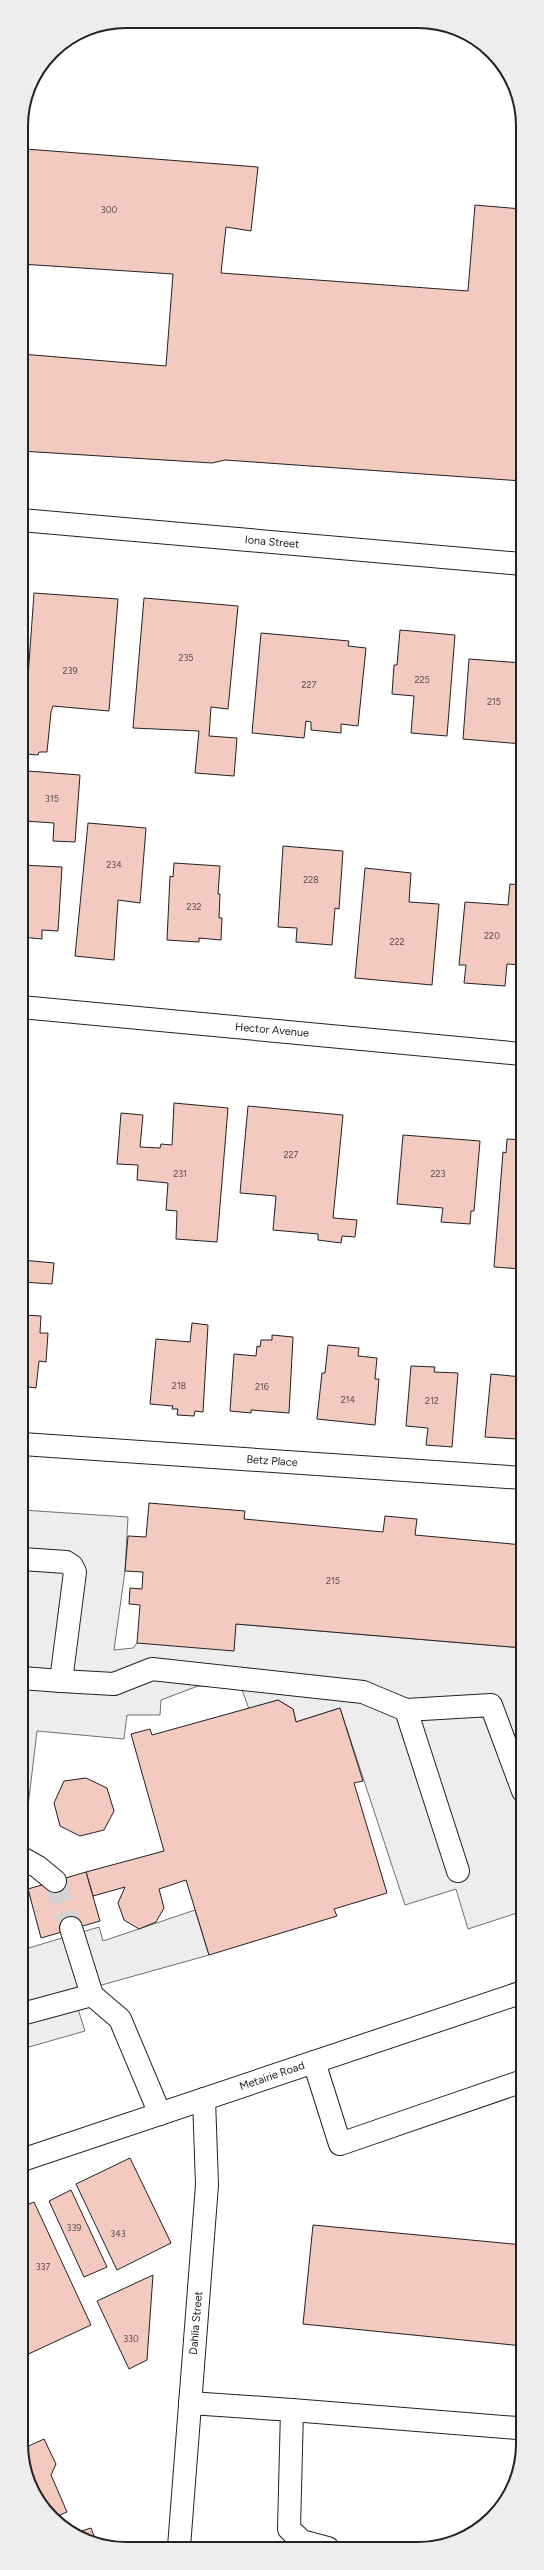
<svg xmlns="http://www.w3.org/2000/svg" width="544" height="2570" font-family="Figtree,sans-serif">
<rect width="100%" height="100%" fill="#fff"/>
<g fill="#ededed" stroke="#6f6f6f">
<path d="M22,1510L128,1517L125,1571L114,1650L133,1648L137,1643L236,1624L523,1648V1911L468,1929L456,1889L405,1905L340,1708L296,1722L293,1709L278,1700L249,1709L241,1687L198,1686L161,1700L160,1715H127L124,1739L37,1731L25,1832H22Z"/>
<path d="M195,1910L209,1955L73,1993L85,2031L22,2049V1950L99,1927L103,1941Z"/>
</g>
<g fill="#f3c9c0" stroke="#222">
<path d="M21,140L26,141V149L258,167L251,231L226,227L221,273L468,291L475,205L522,209V481L225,460L212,463L21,451V354L166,366L173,274L21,264Z"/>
<path d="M34,593L118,599L109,711L53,706L51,712L47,752H39L38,755L25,754V750H21V705H26Z"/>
<path d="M144,598L238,606L228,709L211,707L209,736L237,738L234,776L195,773L199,731L133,728Z"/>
<path d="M400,630L455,635L447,736L411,733L414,696L392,694L394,665H397Z"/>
<path d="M261,633L349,641L348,646L366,648L358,726L341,724V733L311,730V722L306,721L304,738L252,733Z"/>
<path d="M469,659L522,663V744L463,739Z"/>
<path d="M28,771L80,775L75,842L53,841L54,823L24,821Z"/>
<path d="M88,823L146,828L140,903L118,900L114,960L75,956Z"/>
<path d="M283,846L343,851L339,909L335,908L332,945L296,942L297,928L278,927Z"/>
<path d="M174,863L220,866L218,894H220L219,918H222L221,940L199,938V942L167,940L170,876L173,877Z"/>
<path d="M21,865L62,867L58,931L42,930V939L21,937Z"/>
<path d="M365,868L411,873L409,902L439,904L432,985L355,978Z"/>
<path d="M510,884L522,885V965L507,964L505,986L464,983L466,965H459L465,902L508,905Z"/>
<path d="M21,1088H25L21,1138Z"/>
<path d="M174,1103L228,1108L217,1242L176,1239L177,1211L166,1210L168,1183L137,1180L138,1165L117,1164L121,1113L143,1115L140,1147L160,1148L161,1144L172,1145Z"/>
<path d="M248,1106L343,1115L333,1218L357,1220L355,1237L342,1236L341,1243L318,1240V1234L273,1230L276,1196L240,1193Z"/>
<path d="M403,1135L480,1141L474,1211H471L470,1224L441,1222L443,1208L397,1204Z"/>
<path d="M507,1139L522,1140V1269L494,1267L503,1152L506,1153Z"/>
<path d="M22,1260L54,1263L52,1284L22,1282Z"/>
<path d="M22,1315L41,1316L40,1333H48L46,1362L39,1361L36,1388L22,1386Z"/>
<path d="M192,1323L208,1325L203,1412L195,1411L194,1416L177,1415L178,1409H172L173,1406L150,1404L156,1339L190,1342Z"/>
<path d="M272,1335L293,1337L289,1413L251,1410V1413L230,1411L234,1354L256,1356L257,1346L260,1347L261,1340H272Z"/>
<path d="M328,1345L359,1348L358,1356L377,1358L375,1379H379L375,1425L317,1419L322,1373H325Z"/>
<path d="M411,1366L435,1367L434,1372L458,1373L452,1447L426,1445L428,1428L406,1426Z"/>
<path d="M491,1374L522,1377L523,1442H517V1439L485,1437Z"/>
<path d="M149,1503L245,1511L244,1519L383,1532L385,1516L417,1519L415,1535L523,1545V1648L236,1624L234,1651L137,1643L140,1605L129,1604L130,1588L142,1589L143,1572L125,1571L128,1536L146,1537Z"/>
<path d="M278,1700L293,1709L296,1722L340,1708L363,1781L354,1783L387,1893L334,1909L337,1916L209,1955L186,1880L159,1889L164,1908L156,1922L139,1929L124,1920L118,1903L125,1887L93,1896L86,1872L164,1851L131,1734L150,1729L152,1735Z"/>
<path d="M86,1778L107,1788L114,1811L104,1830L80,1836L60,1826L54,1803L64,1781Z"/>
<path d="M86,1872L100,1921L41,1938L28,1889Z"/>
<path d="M130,2158L171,2243L117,2270L76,2184Z"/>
<path d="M71,2190L107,2267L84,2277L49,2201Z"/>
<path d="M34,2202L91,2325L22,2357V2207Z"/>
<path d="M313,2225L523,2245V2346L303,2324Z"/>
<path d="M153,2275L147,2360L129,2369L97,2301Z"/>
<path d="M44,2439L56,2464L51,2475L67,2512L53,2518L47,2514L22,2458V2449Z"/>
<path d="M91,2528L97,2544L72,2534Z"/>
</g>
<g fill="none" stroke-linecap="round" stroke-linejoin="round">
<path stroke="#d3d3d3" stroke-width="22" stroke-dasharray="22 11" stroke-linecap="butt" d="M55,1881L71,1928"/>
<g stroke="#222" stroke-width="24">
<g id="minor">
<path d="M21,520L522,564"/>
<path d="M21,1007L522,1054"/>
<path d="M22,1444L523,1478"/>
<path d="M22,1559L66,1562L72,1566L75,1572L61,1681L22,1678"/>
<path d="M61,1681L114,1684L152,1669L363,1692L406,1710L491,1705L523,1791"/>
<path d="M406,1710L458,1871"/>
<path d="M22,1858L38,1867L55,1881"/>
<path d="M71,1928L92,1995"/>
<path d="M22,2014L92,1995L120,2019L160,2114"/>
<path d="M314,2062L340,2144L523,2081"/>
<path d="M190,2403L292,2410L289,2529L302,2541L328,2548"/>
<path d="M292,2410L517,2428"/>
<path d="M179,2547L207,2185L204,2099"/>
</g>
</g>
<g stroke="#222" stroke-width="24">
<path id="major" d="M22,2160L523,1992"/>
</g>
<use href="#minor" stroke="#fff" stroke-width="22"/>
<use href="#major" stroke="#fff" stroke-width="22"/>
</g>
<g text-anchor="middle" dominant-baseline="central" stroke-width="3" stroke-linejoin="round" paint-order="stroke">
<g font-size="9" fill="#564c4a">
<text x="109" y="209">300</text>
<text x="186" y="657">235</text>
<text x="70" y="670">239</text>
<text x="422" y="679">225</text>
<text x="309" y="684">227</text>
<text x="494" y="701">215</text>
<text x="52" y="798">315</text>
<text x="114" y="864">234</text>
<text x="311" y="879">228</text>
<text x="194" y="906">232</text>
<text x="492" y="935">220</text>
<text x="397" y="941">222</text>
<text x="291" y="1154">227</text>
<text x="180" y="1173">231</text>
<text x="438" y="1173">223</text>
<text x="179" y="1385">218</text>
<text x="262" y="1386">216</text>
<text x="348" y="1399">214</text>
<text x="432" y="1400">212</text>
<text x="333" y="1580">215</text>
<text x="74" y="2227">339</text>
<text x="118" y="2233">343</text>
<text x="43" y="2266">337</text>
<text x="131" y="2338">330</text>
</g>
<g font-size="11" fill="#222" stroke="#fff">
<text transform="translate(272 542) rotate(5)">Iona Street</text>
<text transform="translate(272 1030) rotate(5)">Hector Avenue</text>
<text transform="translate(272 1461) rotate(4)">Betz Place</text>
<text transform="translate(272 2076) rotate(-19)">Metairie Road</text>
<text transform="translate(196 2323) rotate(-85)">Dahlia Street</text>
</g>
</g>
<path d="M0 0H544V2570H0ZM126 28H418A98 98 0 0 1 516 126V2444A98 98 0 0 1 418 2542H126A98 98 0 0 1 28 2444V126A98 98 0 0 1 126 28Z" fill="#ededed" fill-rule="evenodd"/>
<path fill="none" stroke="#222" stroke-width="2" d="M126 28H418A98 98 0 0 1 516 126V2444A98 98 0 0 1 418 2542H126A98 98 0 0 1 28 2444V126A98 98 0 0 1 126 28Z"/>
</svg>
